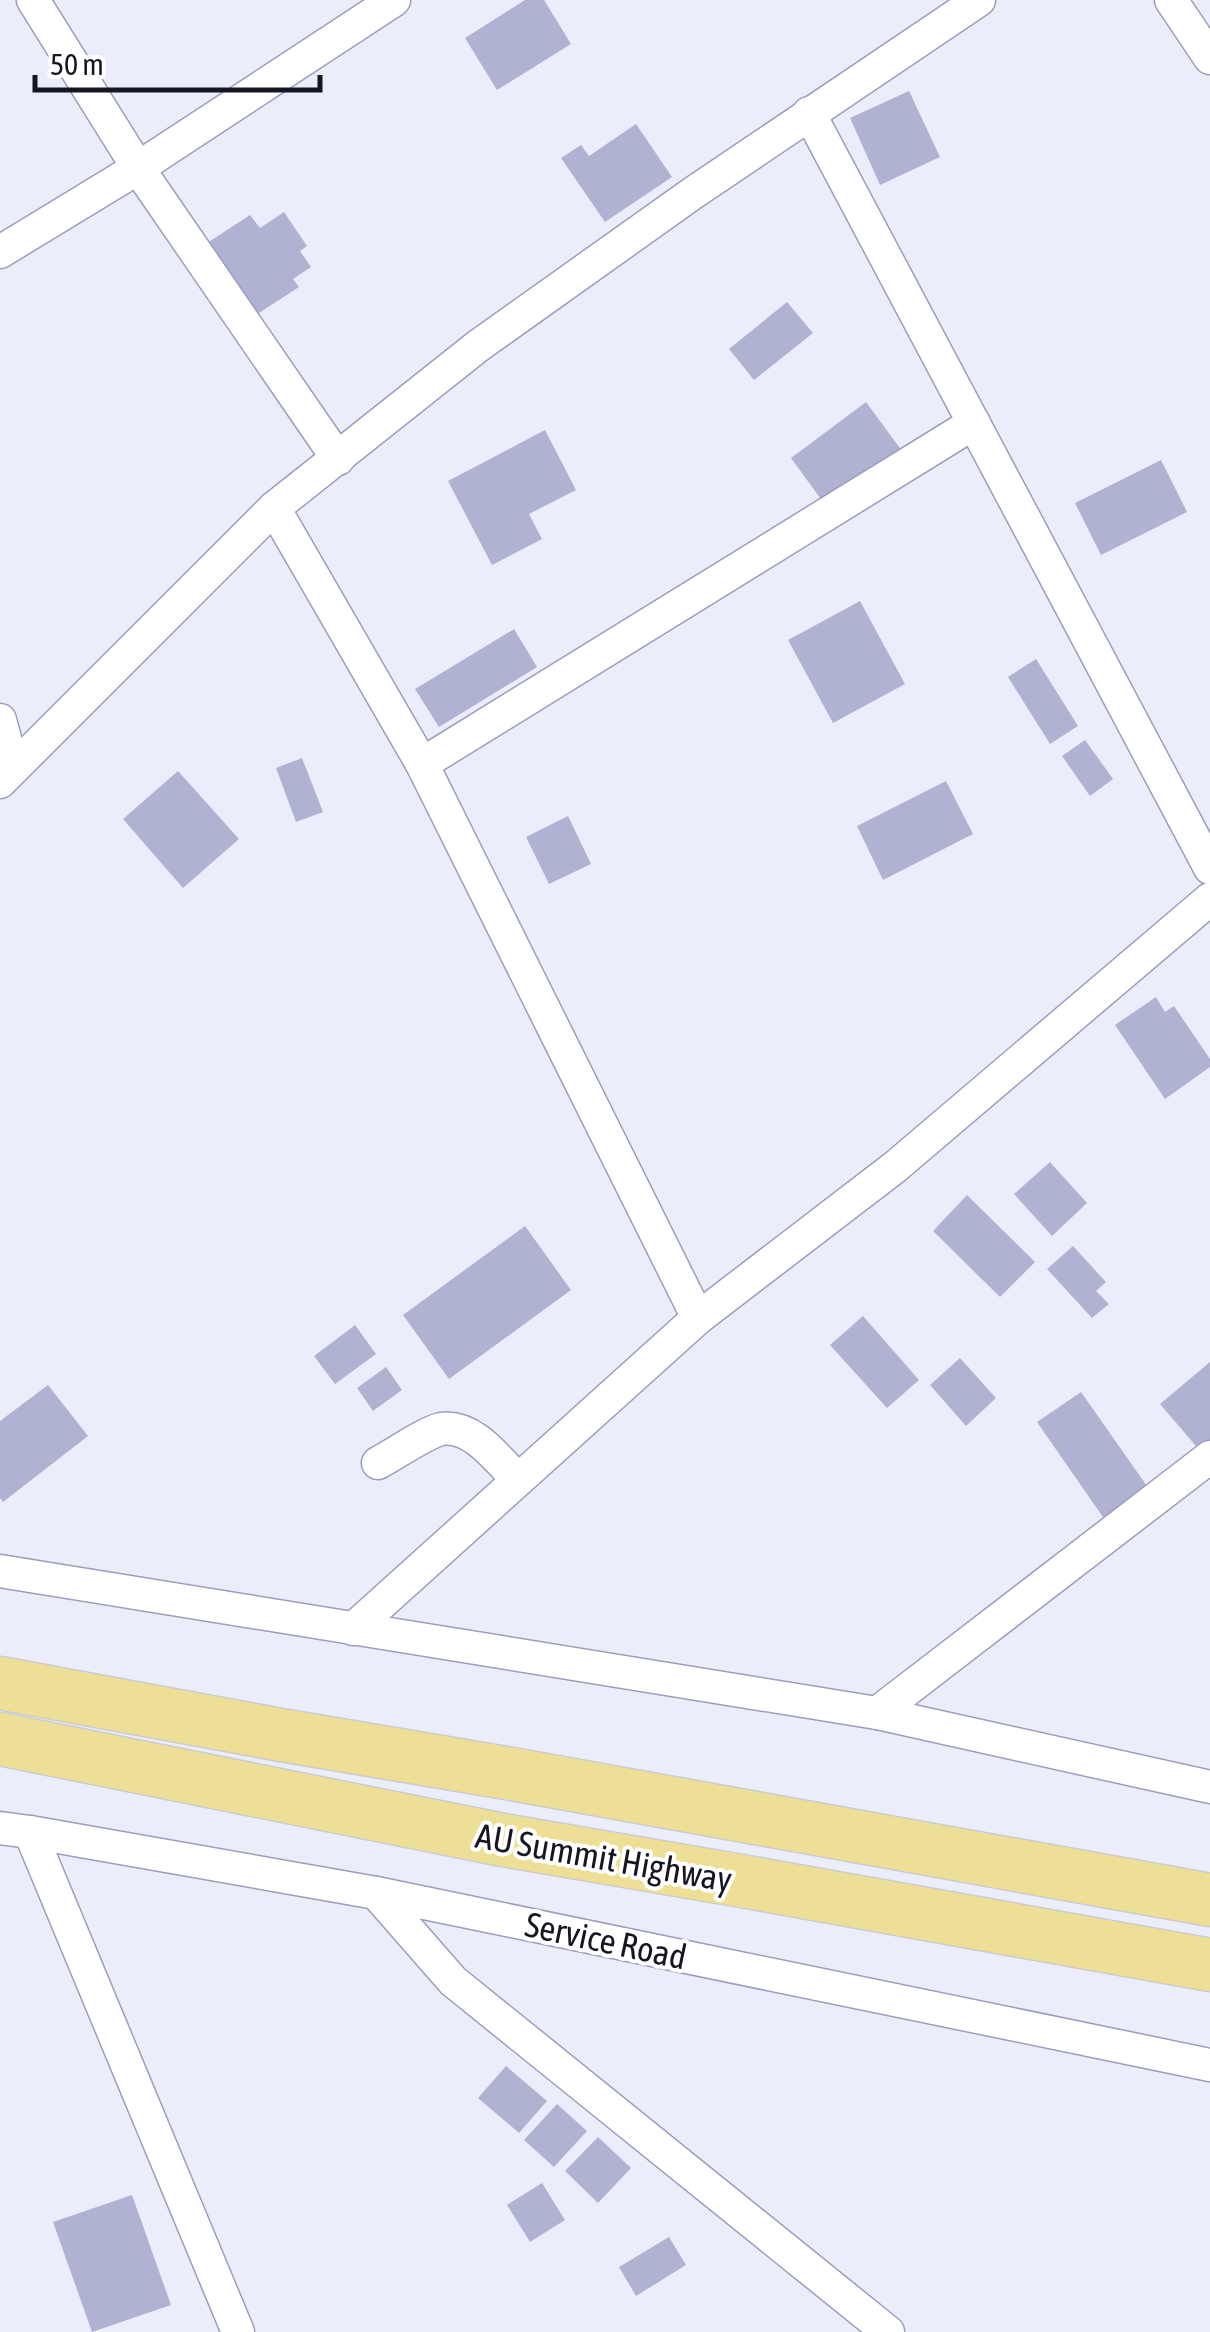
<svg xmlns="http://www.w3.org/2000/svg" width="1210" height="2332" font-family="'Asap Condensed',sans-serif">
<rect width="100%" height="100%" fill="#ecedfb"/>
<g fill="#b0b2d1">
<path d="M525,0H544L571,44L497,90L465,38Z"/>
<path d="M909,91L940,157L880,185L850,118Z"/>
<path d="M636,124L672,177L605,222L561,158L581,145L589,156Z"/>
<path d="M284,212L307,246L300,251L311,267L293,279L299,287L253,317L204,245L250,215L260,228Z"/>
<path d="M787,302L813,333L754,380L729,349Z"/>
<path d="M866,402L902,451L826,506L791,458Z"/>
<path d="M545,430L576,490L529,514L542,539L492,565L448,481Z"/>
<path d="M1161,460L1187,512L1101,555L1075,503Z"/>
<path d="M860,601L905,684L833,723L788,640Z"/>
<path d="M514,629L537,667L439,727L415,689Z"/>
<path d="M1036,659L1078,726L1050,744L1008,677Z"/>
<path d="M1085,740L1113,779L1090,796L1062,756Z"/>
<path d="M302,758L323,812L296,822L276,768Z"/>
<path d="M178,771L239,839L183,888L123,819Z"/>
<path d="M946,781L973,834L883,880L857,826Z"/>
<path d="M568,816L591,864L549,884L526,837Z"/>
<path d="M1156,997L1165,1012L1174,1006L1210,1059V1067L1165,1099L1115,1025Z"/>
<path d="M1050,1162L1087,1203L1052,1236L1014,1194Z"/>
<path d="M967,1195L1035,1262L1000,1297L933,1231Z"/>
<path d="M525,1226L571,1290L449,1379L403,1315Z"/>
<path d="M1073,1246L1106,1282L1096,1291L1109,1304L1092,1318L1047,1269Z"/>
<path d="M863,1316L919,1380L887,1408L830,1345Z"/>
<path d="M355,1325L376,1354L335,1384L314,1356Z"/>
<path d="M960,1358L996,1398L966,1426L930,1385Z"/>
<path d="M1210,1362V1446L1202,1453L1160,1404Z"/>
<path d="M386,1367L402,1390L373,1411L357,1388Z"/>
<path d="M48,1385L88,1436L3,1502L0,1498V1421Z"/>
<path d="M1081,1392L1149,1489L1105,1520L1037,1422Z"/>
<path d="M506,2066L547,2101L519,2133L478,2098Z"/>
<path d="M557,2104L587,2131L554,2167L524,2140Z"/>
<path d="M598,2137L631,2168L598,2203L565,2171Z"/>
<path d="M542,2183L565,2220L530,2242L507,2205Z"/>
<path d="M132,2195L171,2305L92,2332L53,2222Z"/>
<path d="M669,2237L686,2265L636,2296L619,2267Z"/>
</g>
<g fill="none" stroke-linecap="round" stroke-linejoin="round">
<g stroke="#9c9dbd" stroke-width="35">
<g id="street">
<path d="M33,0L138,168L338,459"/>
<path d="M1171,0L1210,58"/>
<path d="M809,113L1210,868"/>
<path d="M0,252L138,168L394,0"/>
<path d="M274,508L422,764L698,1318"/>
<path d="M0,720L13,768"/>
<path d="M422,764L974,423"/>
<path d="M0,782L274,508L478,346L693,193L979,0"/>
<path d="M378,1463C393,1455 427,1432 441,1429C473,1424 499,1461 518,1480"/>
<path d="M0,1571L877,1713L1210,1787"/>
<path d="M353,1629L698,1318L895,1167L1210,899"/>
<path d="M877,1713L1210,1457"/>
<path d="M0,1828L30,1832L376,1893L1210,2065"/>
<path d="M30,1832L238,2332"/>
<path d="M376,1893L453,1981L888,2332"/>
</g>
</g>
<g stroke="#ccccce" stroke-width="55">
<g id="primary">
<path d="M0,1683L281,1735L512,1774L1210,1900"/>
<path d="M0,1739L503,1840L742,1881L1210,1965"/>
</g>
</g>
<use href="#street" stroke="#fff" stroke-width="32"/>
<use href="#primary" stroke="#eddf95" stroke-width="52"/>
</g>
<g text-anchor="middle" dominant-baseline="central" stroke-width="8" stroke-linejoin="round" paint-order="stroke">
<g font-size="35" fill="#151621" stroke="#fff">
<text transform="translate(604 1857) rotate(10)">AU Summit Highway</text>
<text transform="translate(606 1940) rotate(12)">Service Road</text>
</g>
</g>
<path d="M35 75v15h285v-15" fill="none" stroke="#151621" stroke-width="5"/>
<text x="50" y="75" font-size="30" fill="#151621" stroke="#ffffff" stroke-width="8" paint-order="stroke">50 m</text>
</svg>
